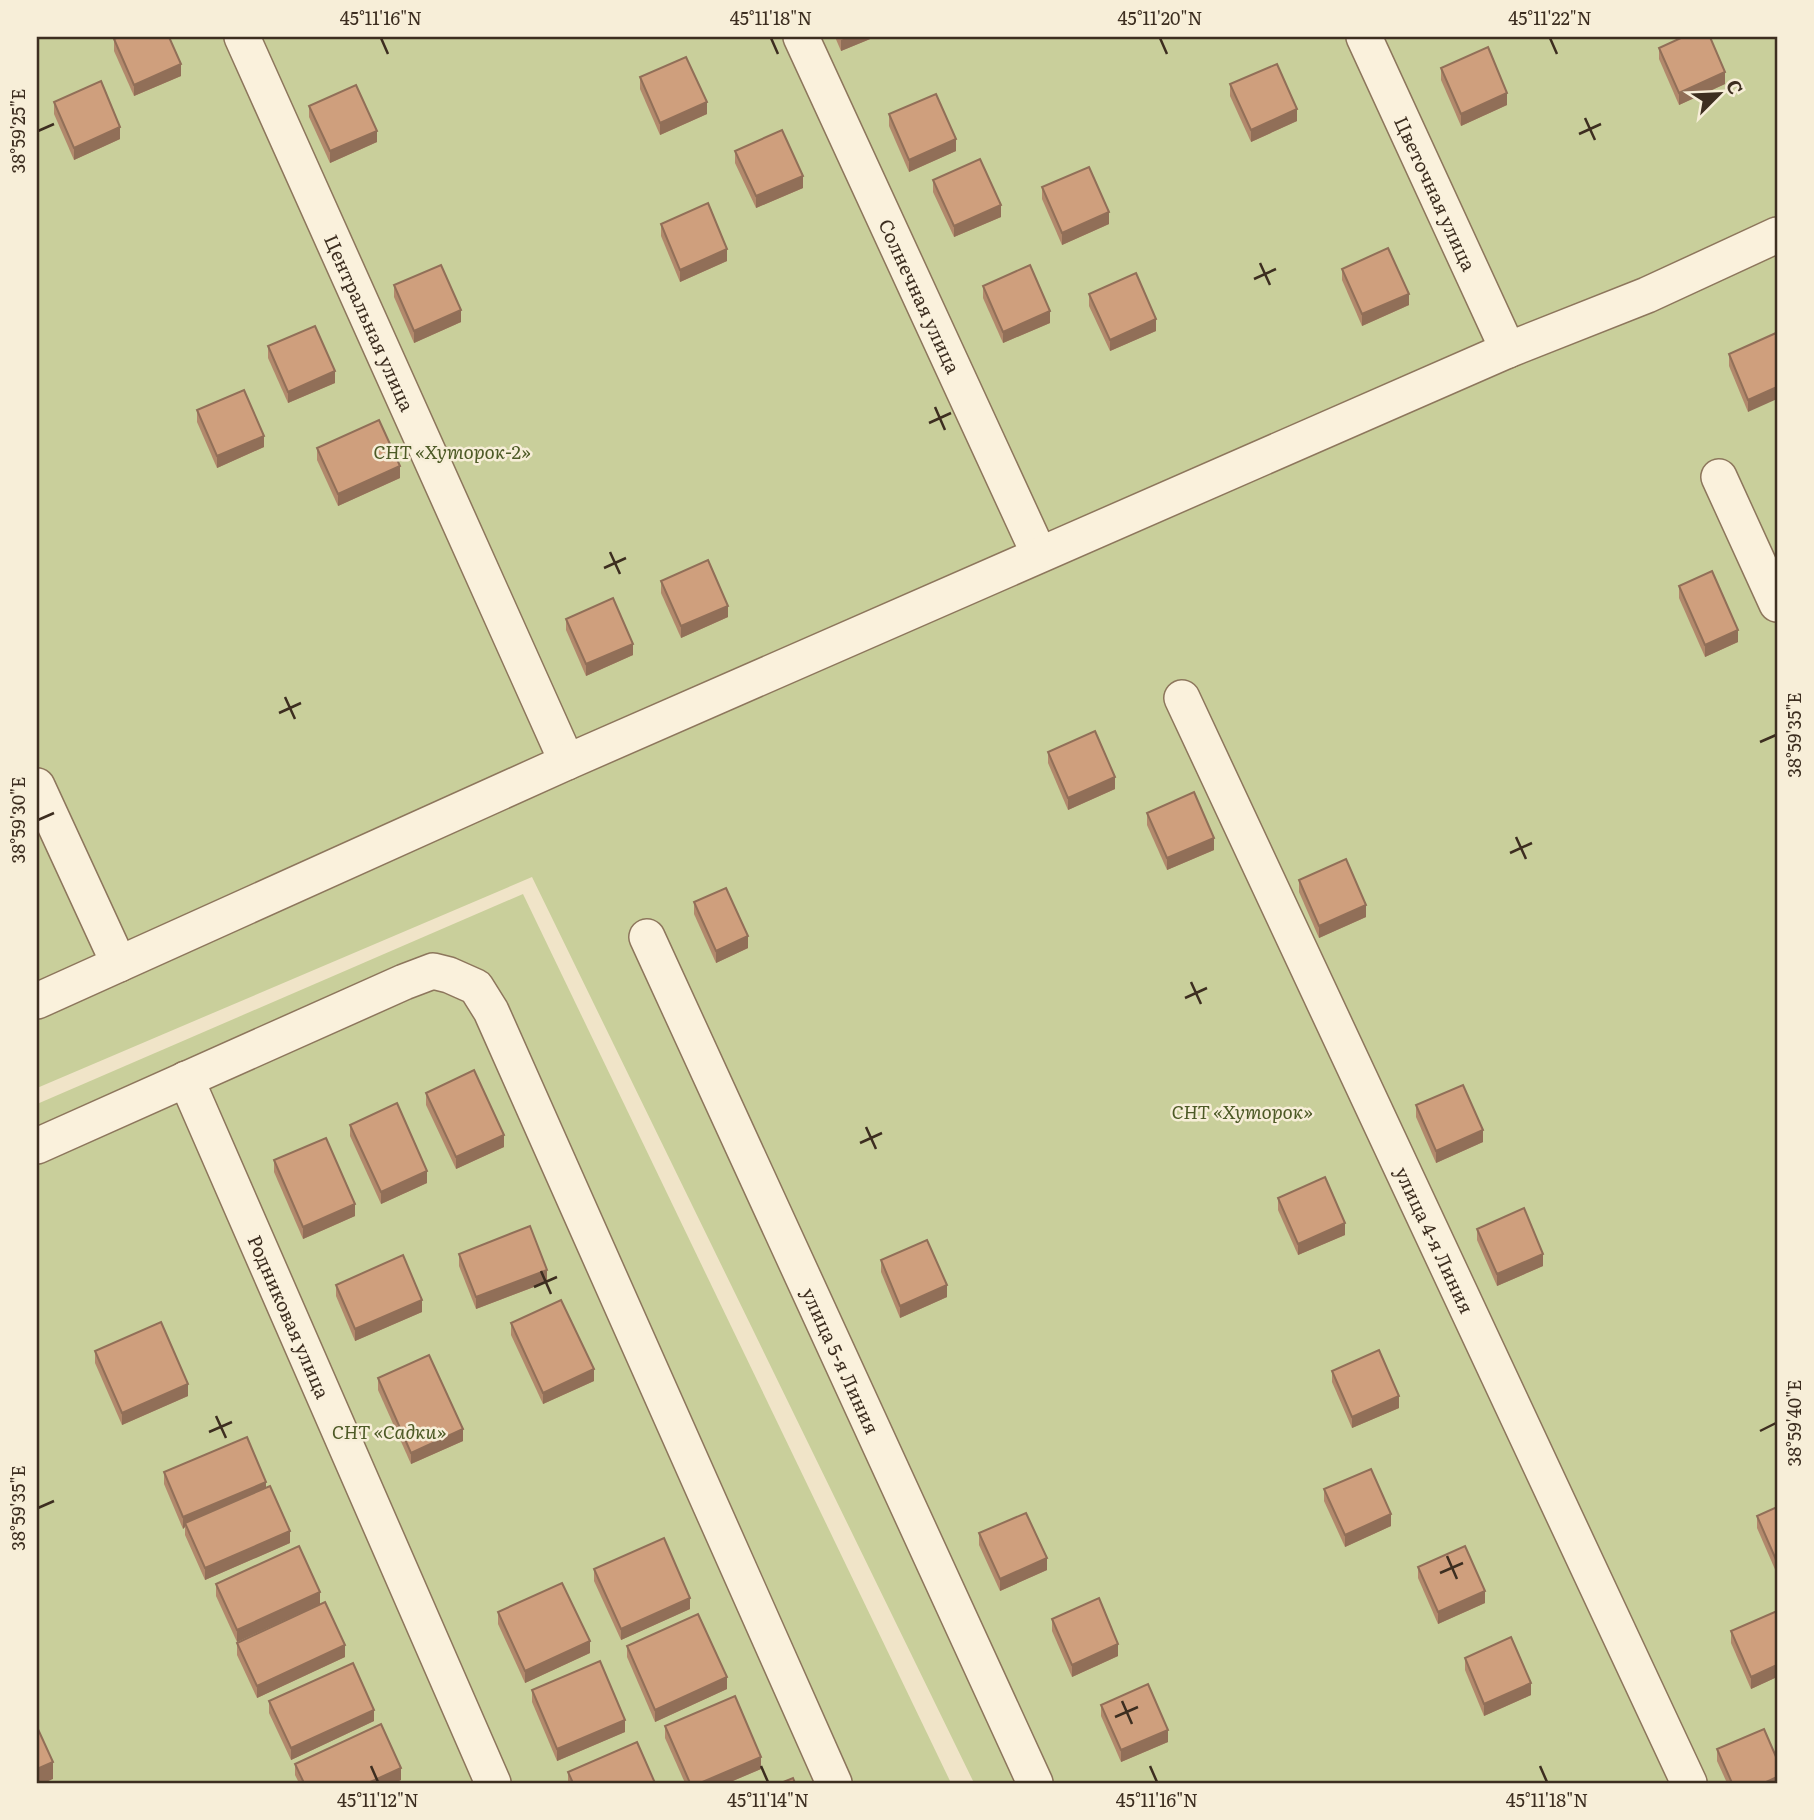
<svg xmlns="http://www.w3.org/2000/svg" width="1814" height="1820" font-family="Literata,serif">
<rect width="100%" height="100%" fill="#f0e4c8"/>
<g fill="#c9cf9b">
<path d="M37,37H1777V1783H974L532,877L37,1088Z"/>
<path d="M523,894L951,1783H37V1104Z"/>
</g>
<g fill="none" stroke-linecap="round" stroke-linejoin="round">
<g stroke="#8d765c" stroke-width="38">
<g id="minor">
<path id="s1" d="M242,37L567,762"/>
<path id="s2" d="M801,37L1039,554"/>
<path id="s3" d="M1364,37L1508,350"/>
<path d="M1719,477L1777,604"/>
<path id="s4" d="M1182,698L1689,1783"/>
<path d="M37,786L119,964"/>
<path id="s5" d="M647,937L1035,1783"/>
<path d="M37,1001L567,762L1508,350L1647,295L1777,235"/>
<path id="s6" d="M186,1079L493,1783"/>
<path d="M37,1146L404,982L433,971L449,975L476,987L491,1011L834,1783"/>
</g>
</g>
<use href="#minor" stroke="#faf1dc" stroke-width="35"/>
</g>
<g fill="#b2896c">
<path d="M835,37H875L841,51Z"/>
<path d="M114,39L181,76L134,96L114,51Z"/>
<path d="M1659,48L1725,84L1679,105L1659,59Z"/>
<path d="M1441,68L1507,105L1461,126L1441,80Z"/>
<path d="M640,77L707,114L660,135L640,89Z"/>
<path d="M1230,84L1297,121L1251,142L1230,96Z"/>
<path d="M54,102L120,139L74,160L54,114Z"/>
<path d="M309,106L377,142L330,163L309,117Z"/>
<path d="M889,114L956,151L909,172L889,126Z"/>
<path d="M735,151L803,188L756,208L735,163Z"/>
<path d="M933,180L1001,217L954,237L933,192Z"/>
<path d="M1042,187L1109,224L1062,245L1042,199Z"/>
<path d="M661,224L727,261L680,282L661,236Z"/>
<path d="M1342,269L1409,305L1362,326L1342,280Z"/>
<path d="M394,285L461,322L414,343L394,297Z"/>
<path d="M983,286L1050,323L1003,343L983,298Z"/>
<path d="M1089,294L1156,331L1110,351L1089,306Z"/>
<path d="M1776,333L1748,412L1729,366V354Z"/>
<path d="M268,346L335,383L288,403L268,358Z"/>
<path d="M197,410L264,447L217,468L197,422Z"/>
<path d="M317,448L400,478L338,506L317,460Z"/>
<path d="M661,581L728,617L681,638L661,593Z"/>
<path d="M1679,586L1738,642L1705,657L1679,598Z"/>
<path d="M566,619L633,655L586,676L566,630Z"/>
<path d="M1048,752L1115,789L1068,810L1048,763Z"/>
<path d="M1147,813L1214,850L1167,870L1147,825Z"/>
<path d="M1299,880L1366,917L1319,938L1299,892Z"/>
<path d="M694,902L748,948L716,963L694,914Z"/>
<path d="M426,1093L504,1147L456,1169L426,1105Z"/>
<path d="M1416,1105L1483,1142L1436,1163L1416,1117Z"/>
<path d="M350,1125L427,1183L381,1204L350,1136Z"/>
<path d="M274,1160L355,1216L303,1239L274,1172Z"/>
<path d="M1278,1198L1345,1235L1298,1255L1278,1210Z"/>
<path d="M1477,1229L1543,1266L1497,1286L1477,1240Z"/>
<path d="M459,1254L547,1282L476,1309L459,1266Z"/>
<path d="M881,1260L947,1297L900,1318L881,1272Z"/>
<path d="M336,1285L422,1312L355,1341L336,1296Z"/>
<path d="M511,1323L594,1381L543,1404L511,1335Z"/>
<path d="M95,1351L188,1396L122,1425L95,1363Z"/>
<path d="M1332,1371L1399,1408L1352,1428L1332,1382Z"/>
<path d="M378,1378L463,1441L411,1464L378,1390Z"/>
<path d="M164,1472L266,1488L290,1543L205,1580L185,1535V1527L183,1529L164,1484Z"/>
<path d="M1324,1489L1391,1526L1345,1547L1324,1501Z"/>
<path d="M1777,1507V1574L1757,1528V1516Z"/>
<path d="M979,1533L1047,1570L1000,1591L979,1545Z"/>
<path d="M1418,1567L1485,1603L1438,1624L1418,1578Z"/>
<path d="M594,1569L690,1609L621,1640L594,1581Z"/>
<path d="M216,1584L320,1604L237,1642L216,1596Z"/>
<path d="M1777,1611V1677L1751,1689L1731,1643V1631Z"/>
<path d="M498,1612L590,1653L525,1683L498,1624Z"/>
<path d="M1052,1619L1118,1656L1072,1677L1052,1631Z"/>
<path d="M237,1643L345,1657L257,1698L237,1655Z"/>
<path d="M627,1646L727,1689L655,1722L627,1657Z"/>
<path d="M1465,1658L1531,1695L1484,1716L1465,1670Z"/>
<path d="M532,1690L625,1732L557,1761L532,1702Z"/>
<path d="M269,1701L374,1721L291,1760L269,1713Z"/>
<path d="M1101,1705L1168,1742L1121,1762L1101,1716Z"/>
<path d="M665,1726L761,1769L728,1783H685L665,1738Z"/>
<path d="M1717,1749L1777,1783H1727L1717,1761Z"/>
<path d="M295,1764L401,1780L394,1783H299L295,1775Z"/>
<path d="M568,1772L655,1783H568Z"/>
</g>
<g fill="#916f58">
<path d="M848,37H875L841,51V40Z"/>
<path d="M181,64V76L134,96V85Z"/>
<path d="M1725,72V84L1679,105V93Z"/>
<path d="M1507,93V105L1461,126V114Z"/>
<path d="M707,102V114L660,135V123Z"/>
<path d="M1297,109V121L1251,142V130Z"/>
<path d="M120,127V139L74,160V148Z"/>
<path d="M377,131V142L330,163V151Z"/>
<path d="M956,139V151L909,172V160Z"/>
<path d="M803,176V188L756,208V196Z"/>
<path d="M1001,205V217L954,237V226Z"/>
<path d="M1109,212V224L1062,245V233Z"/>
<path d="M727,249V261L680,282V270Z"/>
<path d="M1409,294V305L1362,326V314Z"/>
<path d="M461,310V322L414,343V331Z"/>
<path d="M1050,311V323L1003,343V332Z"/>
<path d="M1156,319V331L1110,351V340Z"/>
<path d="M335,371V383L288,403V392Z"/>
<path d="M1777,387V399L1748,412V400Z"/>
<path d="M264,436V447L217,468V456Z"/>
<path d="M400,466V478L338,506V494Z"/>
<path d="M728,606V617L681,638V626Z"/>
<path d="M1738,630V642L1705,657V645Z"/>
<path d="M633,644V655L586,676V664Z"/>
<path d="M1115,777V789L1068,810V798Z"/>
<path d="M1214,838V850L1167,870V858Z"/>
<path d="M1366,905V917L1319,938V926Z"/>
<path d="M748,936V948L716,963V951Z"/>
<path d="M1483,1130V1142L1436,1163V1151Z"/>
<path d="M504,1135V1147L456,1169V1157Z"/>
<path d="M427,1171V1183L381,1204V1192Z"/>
<path d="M355,1204V1216L303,1239V1227Z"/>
<path d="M1345,1223V1235L1298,1255V1244Z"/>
<path d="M1543,1254V1266L1497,1286V1274Z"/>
<path d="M547,1270V1282L476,1309V1297Z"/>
<path d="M947,1285V1297L900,1318V1306Z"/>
<path d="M422,1300V1312L355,1341V1329Z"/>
<path d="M594,1369V1381L543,1404V1393Z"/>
<path d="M188,1384V1396L122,1425V1413Z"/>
<path d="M1399,1396V1408L1352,1428V1417Z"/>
<path d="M463,1429V1441L411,1464V1453Z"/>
<path d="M266,1482V1494L185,1523V1527L183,1529V1517Z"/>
<path d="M1391,1514V1526L1345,1547V1535Z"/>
<path d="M290,1531V1543L205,1580V1568Z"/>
<path d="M1047,1558V1570L1000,1591V1579Z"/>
<path d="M1485,1591V1603L1438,1624V1612Z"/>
<path d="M320,1592V1604L237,1642V1630Z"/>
<path d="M690,1598V1609L621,1640V1629Z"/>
<path d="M590,1641V1653L525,1683V1671Z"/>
<path d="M1118,1644V1656L1072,1677V1665Z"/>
<path d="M345,1645V1657L257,1698V1686Z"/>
<path d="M1777,1665V1677L1751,1689V1677Z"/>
<path d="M727,1677V1689L655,1722V1710Z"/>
<path d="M1531,1683V1695L1484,1716V1704Z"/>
<path d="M374,1710V1721L291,1760V1748Z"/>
<path d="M625,1720V1732L557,1761V1749Z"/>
<path d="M1168,1730V1742L1121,1762V1750Z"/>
<path d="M761,1757V1769L728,1783H700Z"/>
<path d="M53,1762V1779L44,1783H37V1769Z"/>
<path d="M401,1768V1780L394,1783H368Z"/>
<path d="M1777,1777V1783H1764Z"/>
</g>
<g fill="#cf9f7d" stroke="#916f58" stroke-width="2">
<path d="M119,37H169L181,64L134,85L114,39Z"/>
<path d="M1683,37H1710L1725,72L1679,93L1659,48Z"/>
<path d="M1488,47L1507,93L1461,114L1441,68Z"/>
<path d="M686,57L707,102L660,123L640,77Z"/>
<path d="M1277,64L1297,109L1251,130L1230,84Z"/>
<path d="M101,81L120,127L74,148L54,102Z"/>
<path d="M356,85L377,131L330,151L309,106Z"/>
<path d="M936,94L956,139L909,160L889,114Z"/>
<path d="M782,130L803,176L756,196L735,151Z"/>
<path d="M980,159L1001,205L954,226L933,180Z"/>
<path d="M1089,167L1109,212L1062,233L1042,187Z"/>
<path d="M708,203L727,249L680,270L661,224Z"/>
<path d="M1388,248L1409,294L1362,314L1342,269Z"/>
<path d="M441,265L461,310L414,331L394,285Z"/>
<path d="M1030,265L1050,311L1003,332L983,286Z"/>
<path d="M1136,273L1156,319L1110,340L1089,294Z"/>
<path d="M315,326L335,371L288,392L268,346Z"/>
<path d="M1776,333L1777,337V387L1748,400L1729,354Z"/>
<path d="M244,390L264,436L217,456L197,410Z"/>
<path d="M379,420L400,466L338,494L317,448Z"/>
<path d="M708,560L728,606L681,626L661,581Z"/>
<path d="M1712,571L1738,630L1705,645L1679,586Z"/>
<path d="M613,598L633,644L586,664L566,619Z"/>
<path d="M1095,731L1115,777L1068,798L1048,752Z"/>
<path d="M1194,792L1214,838L1167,858L1147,813Z"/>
<path d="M1346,859L1366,905L1319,926L1299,880Z"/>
<path d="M726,888L748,936L716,951L694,902Z"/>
<path d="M474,1070L504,1135L456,1157L426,1093Z"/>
<path d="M1463,1085L1483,1130L1436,1151L1416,1105Z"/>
<path d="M397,1103L427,1171L381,1192L350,1125Z"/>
<path d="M326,1138L355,1204L303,1227L274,1160Z"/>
<path d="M1325,1177L1345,1223L1298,1244L1278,1198Z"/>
<path d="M1524,1208L1543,1254L1497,1274L1477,1229Z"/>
<path d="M530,1226L547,1270L476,1297L459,1254Z"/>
<path d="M927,1240L947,1285L900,1306L881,1260Z"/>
<path d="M403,1255L422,1300L355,1329L336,1285Z"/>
<path d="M561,1300L594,1369L543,1393L511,1323Z"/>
<path d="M161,1322L188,1384L122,1413L95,1351Z"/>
<path d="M1379,1350L1399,1396L1352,1417L1332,1371Z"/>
<path d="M429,1355L463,1429L411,1453L378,1378Z"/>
<path d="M247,1437L266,1482L183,1517L164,1472Z"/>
<path d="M1371,1469L1391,1514L1345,1535L1324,1489Z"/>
<path d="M270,1486L290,1531L205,1568L185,1523Z"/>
<path d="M1777,1507V1562L1757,1516Z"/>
<path d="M1026,1513L1047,1558L1000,1579L979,1533Z"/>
<path d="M664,1538L690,1598L621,1629L594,1569Z"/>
<path d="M299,1546L320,1592L237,1630L216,1584Z"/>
<path d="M1465,1546L1485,1591L1438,1612L1418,1567Z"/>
<path d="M562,1583L590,1641L525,1671L498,1612Z"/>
<path d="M1099,1598L1118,1644L1072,1665L1052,1619Z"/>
<path d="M325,1602L345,1645L257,1686L237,1643Z"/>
<path d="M1777,1611V1665L1751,1677L1731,1631Z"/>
<path d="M698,1614L727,1677L655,1710L627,1646Z"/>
<path d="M1511,1637L1531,1683L1484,1704L1465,1658Z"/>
<path d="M600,1661L625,1720L557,1749L532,1690Z"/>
<path d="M353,1663L374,1710L291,1748L269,1701Z"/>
<path d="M1148,1684L1168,1730L1121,1750L1101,1705Z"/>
<path d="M735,1696L761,1757L700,1783H690L665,1726Z"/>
<path d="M381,1724L401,1768L368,1783H304L295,1764Z"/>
<path d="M37,1727L53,1762L37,1769Z"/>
<path d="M1764,1729L1777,1759V1777L1764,1783H1732L1717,1749Z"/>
<path d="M637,1742L655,1783H573L568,1772Z"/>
<path d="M793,1778L795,1783H781Z"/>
</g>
<path fill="none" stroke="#3d2e20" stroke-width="2.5" d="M381,38L388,54M771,38L778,54M1160,38L1167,54M1550,38L1557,54M1585,118L1595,140M38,131L54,124M1579,134L1601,124M1260,263L1270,285M1254,279L1276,269M935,407L945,430M929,423L951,413M610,552L620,574M604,568L626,558M285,697L295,719M279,713L301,703M1760,742L1776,735M38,820L54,813M1516,837L1526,859M1510,853L1532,843M1191,982L1201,1004M1185,998L1207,988M866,1127L876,1149M860,1143L882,1133M541,1271L551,1294M534,1287L557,1277M216,1416L226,1438M1760,1431L1776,1423M209,1432L232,1422M38,1508L54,1501M1447,1556L1457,1579M1440,1573L1463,1563M1122,1701L1132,1724M1115,1717L1138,1707M371,1766L378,1782M761,1766L768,1782M1150,1766L1157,1782M1540,1766L1547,1782"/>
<g text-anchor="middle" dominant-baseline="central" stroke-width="5" stroke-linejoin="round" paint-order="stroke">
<g font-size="19" fill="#3d2e20" stroke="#f7eed8">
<text stroke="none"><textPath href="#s3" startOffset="172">Цветочная улица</textPath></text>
<text stroke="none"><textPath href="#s2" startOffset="285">Солнечная улица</textPath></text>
<text stroke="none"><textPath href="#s1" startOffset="313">Центральная улица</textPath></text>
<text stroke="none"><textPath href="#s4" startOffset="598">улица 4-я Линия</textPath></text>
<text stroke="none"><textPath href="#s6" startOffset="259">Родниковая улица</textPath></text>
<text stroke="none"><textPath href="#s5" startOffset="466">улица 5-я Линия</textPath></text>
</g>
<g font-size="19" font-style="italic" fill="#4d5a26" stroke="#f7eed8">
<text x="452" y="451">СНТ «Хуторок-2»</text>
<text x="1242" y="1111">СНТ «Хуторок»</text>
<text x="389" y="1431">СНТ «Садки»</text>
</g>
</g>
<rect width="1814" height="1820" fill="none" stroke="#f7eed8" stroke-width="77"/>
<g transform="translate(1719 94) rotate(66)" stroke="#f7eed8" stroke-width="5" paint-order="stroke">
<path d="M0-5L12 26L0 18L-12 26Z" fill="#3d2e20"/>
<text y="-10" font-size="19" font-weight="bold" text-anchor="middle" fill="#3d2e20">С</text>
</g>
<rect x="38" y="38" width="1738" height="1744" fill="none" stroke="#3d2e20" stroke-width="2.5"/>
<g font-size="18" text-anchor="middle" fill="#3d2e20">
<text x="381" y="25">45°11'16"N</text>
<text x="771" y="25">45°11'18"N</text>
<text x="1160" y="25">45°11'20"N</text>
<text x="1550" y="25">45°11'22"N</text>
<text transform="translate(19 131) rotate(-90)" y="6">38°59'25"E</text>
<text transform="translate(1795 735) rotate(-90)" y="6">38°59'35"E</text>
<text transform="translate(19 820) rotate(-90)" y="6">38°59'30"E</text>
<text transform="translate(1795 1423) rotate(-90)" y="6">38°59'40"E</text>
<text transform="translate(19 1508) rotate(-90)" y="6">38°59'35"E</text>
<text x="378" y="1807">45°11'12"N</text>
<text x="768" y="1807">45°11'14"N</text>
<text x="1157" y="1807">45°11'16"N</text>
<text x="1547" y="1807">45°11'18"N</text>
</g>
</svg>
